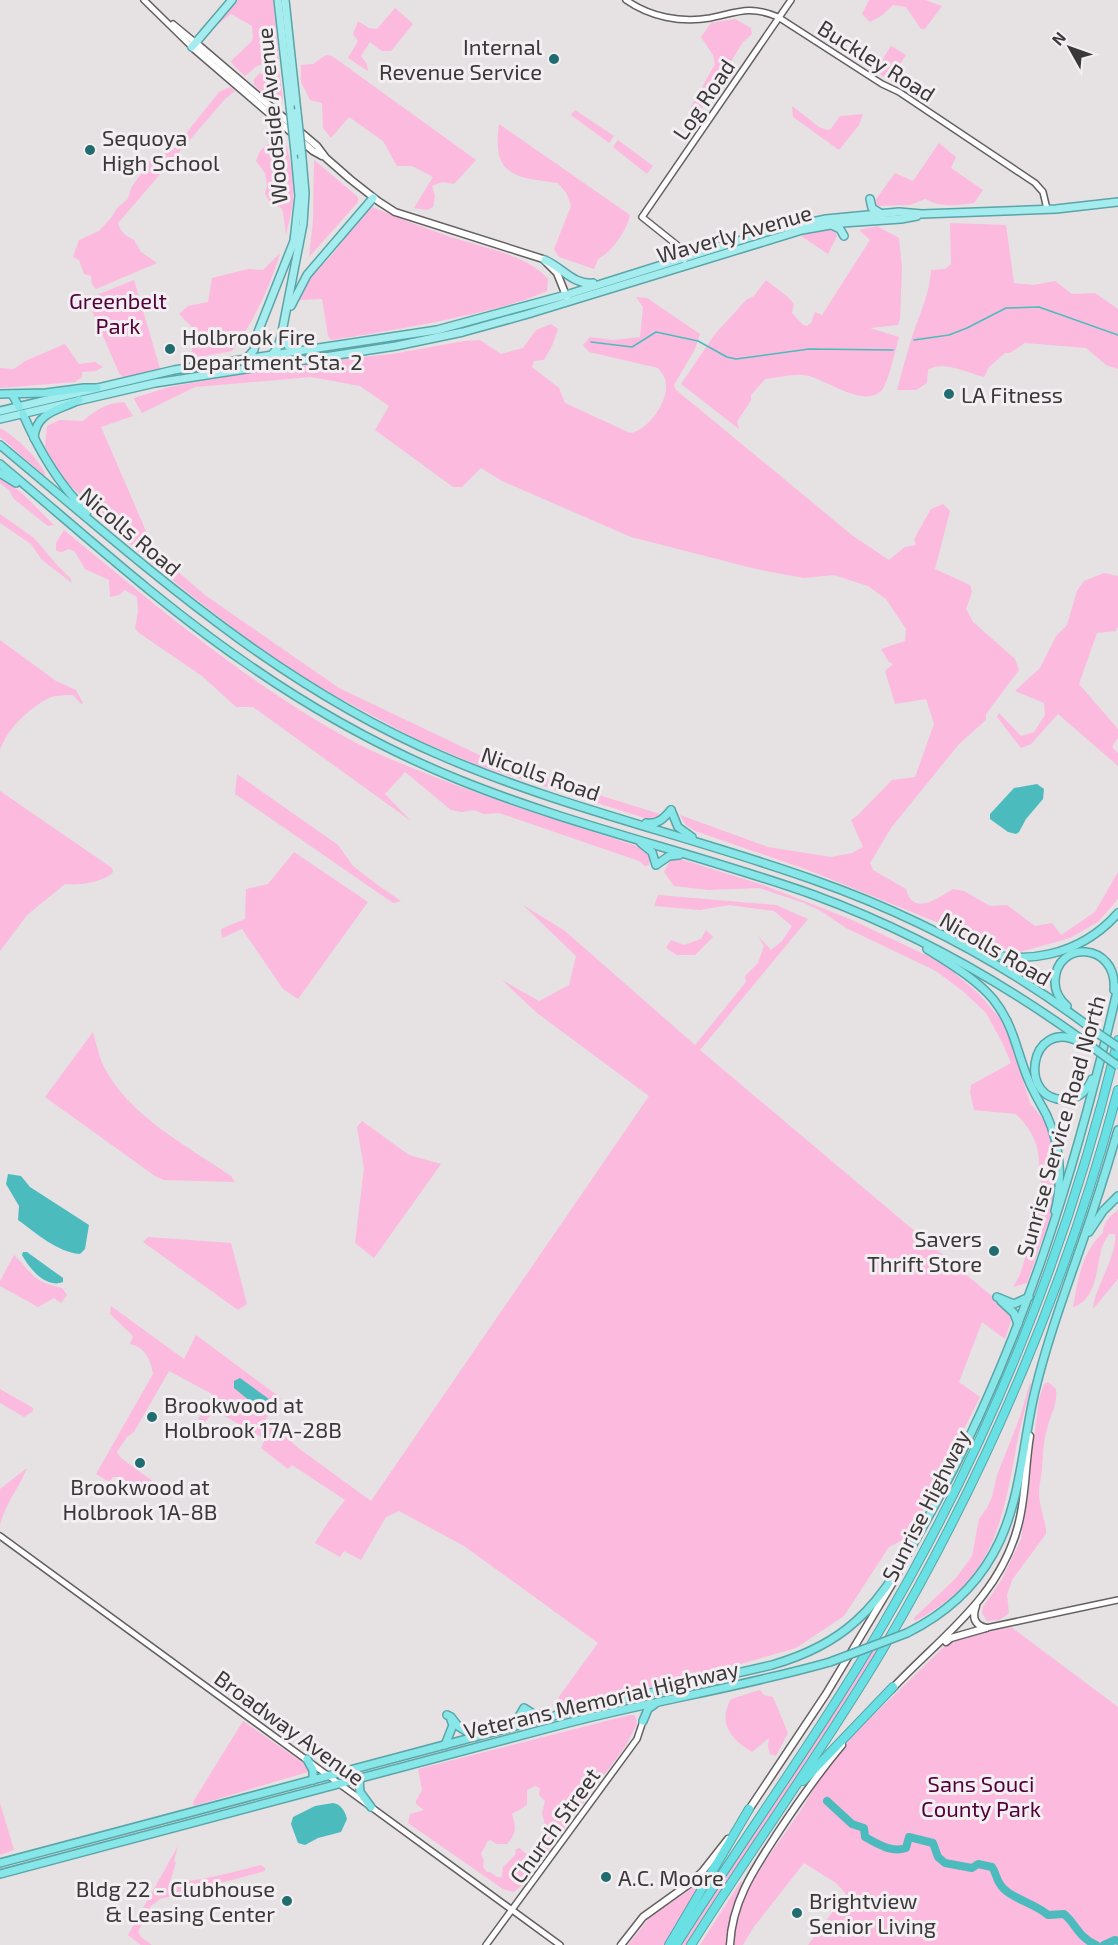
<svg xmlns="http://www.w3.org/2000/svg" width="1118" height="1945" font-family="'Exo 2',sans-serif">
<rect width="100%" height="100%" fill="#e6e1e3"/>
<g fill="#fcbade">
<path d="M236,0H273L279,59L257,66L245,76L234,66L231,61L251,42L253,38L252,26L231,14L217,25Z"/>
<path d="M869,0H925L942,6L925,29H921L906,7L893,5L881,16L870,22L862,14Z"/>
<path d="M395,8L413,24L391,51H382L370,42L361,56L367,64L368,71L348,58L358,41L353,34L358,21L369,28L377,29Z"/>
<path d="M735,19L751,28L752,34L743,42L697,116L691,112V107L715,64L713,55L701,37L711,23Z"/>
<path d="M891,46L906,55L889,80L875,71Z"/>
<path d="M326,55L332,56L476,160L454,184L442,182L432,186L435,196L433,207L427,210L414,208L433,177L412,166H397L383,141L349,117L331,138L323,128L322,103L310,100L301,82V65L313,64Z"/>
<path d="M279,69L283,99L280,102H272L254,85V79L259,74Z"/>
<path d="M230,87L235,91L225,99L118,223C120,232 126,236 134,240L141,252L157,263L96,289L92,284L91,276L84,274L79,260L73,257L79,240L99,231L111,218L118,207L128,199L131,188L150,161L173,150L219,92Z"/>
<path d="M792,106L819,127L827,130L831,129L840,116L863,114L859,125L839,150L793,117Z"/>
<path d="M575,110L614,136L609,143L571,115Z"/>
<path d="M499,124L630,215C627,230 612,252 598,259L594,269L559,257L554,249L571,206L567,194L558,183C513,177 492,176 499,124Z"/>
<path d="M280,133C291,148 294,183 293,202C292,213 288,224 286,235L283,212L281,208L269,201L265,194L267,185L265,173L256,161L260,151Z"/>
<path d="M618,140L653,166L647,174L613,147Z"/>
<path d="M939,143L956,157L951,168L983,190L974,203C956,205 942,208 925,199L910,205L876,206L874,202L895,173L913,181Z"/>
<path d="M314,160L358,197V202L309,257L313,221Z"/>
<path d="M372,207C398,218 424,228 451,237C481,247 527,255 548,279L547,291C523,302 498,308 472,314C425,325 378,333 331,340L328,336L322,299L297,300L304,285L333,254L366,209Z"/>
<path d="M950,223L1006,225L1014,283L1034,285L1055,281L1072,294L1095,293L1118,309V369L1106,365L1086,348L1025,343L1010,353H1005L989,367L984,377C968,373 942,360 928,370L927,383L916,390H897C902,371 907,353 913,334C920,313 930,293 931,270L945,269L951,264Z"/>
<path d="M877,226L899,238L902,268L900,319L898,325L870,328L899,337C896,348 888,383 882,390C863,410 825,377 803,375C791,374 777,378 765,379L751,395V400L737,422L739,429L681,384L715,334L746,300L754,296L766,280L788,297L794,304L792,313L803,325L807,326L811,323L815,312L822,315L870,240L859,230Z"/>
<path d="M830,229L834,230L837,236L828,254L801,236L814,231Z"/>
<path d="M280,253C271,285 252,325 232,351L194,358L191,353L196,331L179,314L188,306L208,302L212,278L248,269L263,270Z"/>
<path d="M134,280L161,372L124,378L119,373L87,299Z"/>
<path d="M636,297L647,298L700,334L695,349L674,385L675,389L853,536L889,560L905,547L916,545L914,539L931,509L943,504L950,511L935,569L970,585L972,592L966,609L973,622L1015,659L1019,670L986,714V720L959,744L891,828L870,863L873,870L906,889C913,917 938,898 953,889L964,891L990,906L1007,905L1035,926L1052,923L1061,935L1095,912L1118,872V899L1098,922L1070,938L1020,952L1003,949L808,870L695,831L686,825L680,815L768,847L831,857L852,853L863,847L851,820L858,815L892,780L915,777L934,724L926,699L895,704L885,671L893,664L889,662L881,649L905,641L906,629L886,599L868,586L834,575L804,578L756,569L631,537L502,481L481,468L462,487H453L375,430L389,406L360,386L311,377L195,387L142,413L135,401L134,398L169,387L312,362L392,354L464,341L480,340L501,354L523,348L536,330L551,324L558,329L552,346L544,360L534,361L532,367L559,388L565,403L630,433C647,432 668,402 666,385C666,378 662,373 658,368L589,352L583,345L590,337L614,340L640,337L643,307Z"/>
<path d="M65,344L79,364L95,362L103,367L96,371L82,372V377L75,382L0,388V368L14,369L25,361Z"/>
<path d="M124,402L133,416L101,427L155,552L205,595L339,688L496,763L660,814L654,821L480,766L418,740L315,685L263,651L188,593L144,557L99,514L59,474L45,446L47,426L60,420L83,421C96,410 106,403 124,402Z"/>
<path d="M0,428C14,435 42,461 46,477L0,437Z"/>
<path d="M0,477L22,493L54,525L48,526L14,499L9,490L0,483Z"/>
<path d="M0,514L34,538L57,565L70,578L72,583L42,560L31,544L0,523Z"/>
<path d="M64,530C159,608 253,689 362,746C390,760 420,771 450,783C512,806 576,827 640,847L650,854L649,866H645L639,861L499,813L484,814L474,810L462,812L451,810L405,772L385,794L411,821L253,707H236L202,676L139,633L135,628L138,612L137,597L125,590L119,595L110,597L109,580L85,569L75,552L69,549L62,552L56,551V543Z"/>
<path d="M1104,573L1118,576V626L1116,631L1097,633L1079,684L1118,729V738L1112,747L1118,753V766L1058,714L1031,744L1021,748L997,717L999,713L1021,736L1034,732L1045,715L1044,703L1015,691L1040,668L1056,636L1067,625L1077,591L1084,581Z"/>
<path d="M0,640L56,681L76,690L83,703L81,704L73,695C66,695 56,695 49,698C29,708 7,729 0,750Z"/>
<path d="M237,774L338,845L353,866L379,886L401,901L393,903L235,794Z"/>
<path d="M0,791L112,868L113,872C105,882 77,886 65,884L27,915L0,951Z"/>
<path d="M294,852L368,902L298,999L283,989L242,929L222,938L221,929L245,919L246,889L268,884Z"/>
<path d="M677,858L766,886L850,919L932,958L952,971L978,993L1005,1024L1030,1103L1044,1120L1054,1148L1056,1183L1052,1212L1027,1283L1013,1287L1020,1275L1045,1189C1035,1177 1041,1166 1038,1152C1035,1136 1027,1125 1016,1114L974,1110L970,1092L971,1085L1011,1063L1002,1042L986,1013L964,992L936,971L846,928L821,911L804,903L759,888L708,890L674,886L664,872L671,859Z"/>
<path d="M658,895L776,905L808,919L700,1050L1013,1314L1005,1339L982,1322L959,1382L980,1397L910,1536L889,1547L844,1616L796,1648L696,1677L569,1706L558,1698L598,1643L464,1546L399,1511L386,1517L361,1560L344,1551L340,1557L315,1543L328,1522L345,1500L292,1465L288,1469L261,1448L265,1439L214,1410L205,1422L198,1419L212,1394L169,1371L134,1432L127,1437L117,1452L121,1458L158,1485L153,1496L119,1477H113L109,1482L96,1474L153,1374C151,1360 145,1347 130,1344L133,1336L110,1314L111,1306L184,1359L196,1335L281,1398L265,1420L301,1450L371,1501L649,1096L537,1013L502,980L539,1001L569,985L576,956L523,905L565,931L695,1045L746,982L745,976L758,963L764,946L758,936L771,950L782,941L792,926L774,911L729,905L700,910L654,906Z"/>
<path d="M706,930L713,937L695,955H677L666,948L671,940L684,945L701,939Z"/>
<path d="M93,1032C96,1043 99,1057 104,1067C130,1117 186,1145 231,1176L235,1182L164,1180L155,1176L45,1097Z"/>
<path d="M362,1121L409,1155L441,1164L374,1258L355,1243L364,1168L357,1127Z"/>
<path d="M1118,1210V1279L1093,1309C1094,1289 1118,1254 1115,1234H1109C1106,1239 1102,1245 1101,1251C1096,1271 1096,1300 1073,1307C1078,1280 1082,1251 1103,1233C1103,1222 1110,1216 1118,1210Z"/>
<path d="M148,1237L231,1243L247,1304L238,1310L143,1242Z"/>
<path d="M14,1255C35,1276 31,1280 62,1288L67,1295L61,1303L54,1298L38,1307L0,1286V1281Z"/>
<path d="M1030,1382L1031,1385C1026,1405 1021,1424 1017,1443C1002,1523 994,1580 915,1621L914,1618L956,1578L972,1556L979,1519L987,1508L992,1497L997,1475L1020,1417Z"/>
<path d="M1048,1382L1056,1389C1058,1405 1050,1414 1047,1429C1043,1443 1043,1456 1042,1470C1041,1478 1039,1486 1039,1493C1039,1506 1047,1525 1046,1534L1012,1580L1007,1595L1009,1613L1000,1620L987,1621L982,1613L983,1607L1002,1579L1021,1539L1039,1399L1044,1384Z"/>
<path d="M0,1389L33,1408V1411L24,1417L0,1403Z"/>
<path d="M27,1468C19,1488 5,1504 0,1525V1489Z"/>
<path d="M1011,1627L1118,1707V1945H808L846,1894L836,1883L804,1863L753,1928L743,1945H734L735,1930L744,1898L760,1869L801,1810L829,1764L856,1732L951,1640Z"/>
<path d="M873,1649H879L687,1945H682Z"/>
<path d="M760,1690L764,1695L773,1697L788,1733L776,1756L770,1754L768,1746L769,1738L752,1752C732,1740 717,1723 731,1699Z"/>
<path d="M630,1715H634L637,1721L636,1726L625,1747L543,1857H540L537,1852L547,1832L542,1813L545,1801L539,1795L540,1788L535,1786L527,1790V1805L512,1814C516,1827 517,1832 507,1844H497L490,1840L487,1842L481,1854L484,1861L483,1867L487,1872H490L497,1877H502L503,1867L515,1855L516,1849L520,1848C523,1853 527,1853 531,1858C539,1869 522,1887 513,1892L503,1889L408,1823L410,1814L424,1810L416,1804V1801L422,1790L418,1769Z"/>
<path d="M243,1721L309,1767L311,1771L194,1806L193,1802Z"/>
<path d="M0,1803L14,1850L0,1855Z"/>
<path d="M178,1846L174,1861L176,1863L170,1882C200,1882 231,1872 261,1865L265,1868V1871L160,1899L151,1906L138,1932L141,1937L152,1945H141L128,1935Z"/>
<path d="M704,1877L705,1878L667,1945H628L650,1917L684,1894Z"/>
<path d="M741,1881L742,1882L731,1911L726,1945H700Z"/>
</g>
<g fill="#4cbbbe">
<path d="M1037,784L1044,789L1043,799L1026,819L1019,832L1016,834L1008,832L990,819V814L1014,788Z"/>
<path d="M8,1174L21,1176L30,1187L89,1225L85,1249L80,1254C57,1252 36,1233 18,1220L19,1206L6,1184Z"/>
<path d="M23,1252H27L63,1278V1282C46,1289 29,1268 22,1255Z"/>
<path d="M240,1378L269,1399L270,1402L265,1410H261L234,1388V1381Z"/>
<path d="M333,1803C341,1804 345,1811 347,1819L341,1832L318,1838L305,1845L298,1843L291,1824L293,1817L315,1806Z"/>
</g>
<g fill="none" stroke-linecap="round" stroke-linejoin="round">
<g stroke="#4cbbbe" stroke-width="1.5">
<path d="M914,340L949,335L967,328L1006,308L1039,307L1118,335"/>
<path d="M591,342L632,347L656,332L698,341L727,357L736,359L809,349L893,350"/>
</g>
<g stroke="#4cbbbe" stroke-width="8">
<path d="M827,1801L852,1824L864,1828L865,1837C878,1844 891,1853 906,1848L909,1837L933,1843L938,1857L945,1863L972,1868L978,1864L992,1867C996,1872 996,1879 1000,1884C1008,1898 1035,1903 1048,1915L1064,1914C1077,1925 1078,1937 1096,1945"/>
<path d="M1104,1945L1115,1940L1118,1941"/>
</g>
<g stroke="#646062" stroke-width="8">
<g id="tertiary">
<path d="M144,0L192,47"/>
<path d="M626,0C650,17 681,23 710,18C738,12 750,5 778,17L882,84L899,92L1035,183L1043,192L1047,209"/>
<path d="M173,24L196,43"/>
<path d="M684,260L677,245L642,217L791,0"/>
<path d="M0,1536L560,1945"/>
<path d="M986,1628L1118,1600"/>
<path d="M486,1945L637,1739L643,1721"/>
</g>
</g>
<g stroke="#646062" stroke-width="9">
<g id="secondary">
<path d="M196,43L317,146L326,158L350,179L378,201L395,212L543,259L557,273L567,298"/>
<path d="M192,47L313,151L322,156"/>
<path d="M976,1606C972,1617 974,1625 986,1628"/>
<path d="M946,1642L951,1638L986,1628"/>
<path d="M891,1690C939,1638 999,1599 1018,1526C1026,1497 1025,1466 1030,1436"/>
<path d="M748,1811L826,1694L898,1574"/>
<path d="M621,1945L643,1917L689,1884L702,1872L728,1839"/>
<path d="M730,1945C732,1900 755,1868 779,1831C799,1801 819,1772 842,1745"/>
</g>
</g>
<g stroke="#59a5a8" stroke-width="10">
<g id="primary">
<path d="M278,0L290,106"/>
<path d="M285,0L297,112"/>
<path d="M192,47L232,0"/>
<path d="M870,199L872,208L880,213"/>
<path d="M832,225L840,229L844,236"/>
<path d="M545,260C563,268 573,285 593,283"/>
<path d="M291,306L307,275L373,198"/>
<path d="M282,334L288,346L298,350"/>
<path d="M271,356L278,347L281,337L303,224L305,193L302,158"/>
<path d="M245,360L254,350L258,332L294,241L299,196L295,152"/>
<path d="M0,411L174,370L437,330L566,295L770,231L826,219L899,212L922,214L1056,209L1118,202"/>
<path d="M0,419L155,383L396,346L463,332L528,314L802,230L842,223L901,219L917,216"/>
</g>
</g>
<g stroke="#59a5a8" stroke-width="10">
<g id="trunk">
<path d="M0,394L46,393L84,388H97"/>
<path d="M12,394L19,407"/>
<path d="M23,414C39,451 58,484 87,512"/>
<path d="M34,438C36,411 60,410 79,400"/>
<path d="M0,445C141,562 271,683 442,756C562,808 691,836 814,880C914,915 1011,967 1096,1032"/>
<path d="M0,464C80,531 158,602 243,661C310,708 381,748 457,779C572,826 696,853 814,895C912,931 1003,982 1088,1044"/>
<path d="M0,473L16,483"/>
<path d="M671,810L678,827L692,837"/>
<path d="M646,823C658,825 664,818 671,810"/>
<path d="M641,843L652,852L656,865L669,856L679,855"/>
<path d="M970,947C1022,969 1081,955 1118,913"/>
<path d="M927,949C950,964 975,978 993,999C1014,1025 1016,1050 1028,1079C1033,1092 1041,1104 1047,1116C1060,1145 1063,1180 1055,1211"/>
<path d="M1067,1006C1060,1000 1055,993 1055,982C1055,939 1118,942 1114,990"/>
<path d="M1080,1042C1028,1015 1016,1106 1069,1099C1080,1098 1088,1089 1092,1079"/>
<path d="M1089,1232L1103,1211L1118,1196"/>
<path d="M997,1297L1014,1304L1029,1297"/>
<path d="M1001,1301L1014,1313L1018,1324"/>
<path d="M907,1633C943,1615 973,1590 993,1554C1021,1505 1022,1445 1035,1391C1047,1341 1065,1292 1082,1243C1095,1206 1107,1168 1118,1130"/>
<path d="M447,1715L451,1717L458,1726L475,1737"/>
<path d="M643,1721L648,1709L655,1704"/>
<path d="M510,1724L517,1720L524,1708L535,1715L545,1714"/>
<path d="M445,1745L453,1725L451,1720"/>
<path d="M307,1759L313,1770V1780"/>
<path d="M359,1778L360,1792L371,1807"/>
<path d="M0,1863L576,1710L772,1665C803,1656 832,1643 856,1621C890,1591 915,1541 937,1501C1024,1339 1077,1165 1118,987"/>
<path d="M0,1874L564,1724C652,1701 742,1687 830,1662"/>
</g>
</g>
<g stroke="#59a5a8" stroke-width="10">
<g id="motorway">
<path d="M803,1781L893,1687"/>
<path d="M669,1945L749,1809"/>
<path d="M676,1945C743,1839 817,1737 881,1628C988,1446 1069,1246 1118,1040"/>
<path d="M691,1945C754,1845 823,1750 883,1649C986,1474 1066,1286 1118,1090"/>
</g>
</g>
<use href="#tertiary" stroke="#fff" stroke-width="5"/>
<use href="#secondary" stroke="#fff" stroke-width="6"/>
<use href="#primary" stroke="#a5ecee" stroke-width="7"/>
<use href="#trunk" stroke="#87e6e8" stroke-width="7"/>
<use href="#motorway" stroke="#69e0e3" stroke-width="8"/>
<g stroke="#59a5a8" stroke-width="10" stroke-linecap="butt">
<g id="primary-bridge">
<path d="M290,106L295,152"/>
<path d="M297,112L302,158"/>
</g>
</g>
<g stroke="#59a5a8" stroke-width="10" stroke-linecap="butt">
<g id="trunk-bridge">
<path d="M1096,1032L1118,1047"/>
<path d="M1088,1044L1118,1066"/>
<path d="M830,1662L907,1633"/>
</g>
</g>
<use href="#primary-bridge" stroke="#a5ecee" stroke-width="7"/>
<use href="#trunk-bridge" stroke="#87e6e8" stroke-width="7"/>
</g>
<g fill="#206c6e" stroke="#f3eef1" stroke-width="2">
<circle cx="554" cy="59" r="6"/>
<circle cx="90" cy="150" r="6"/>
<circle cx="170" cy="349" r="6"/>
<circle cx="949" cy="394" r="6"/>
<circle cx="994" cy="1251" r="6"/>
<circle cx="152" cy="1417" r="6"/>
<circle cx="140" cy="1463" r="6"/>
<circle cx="606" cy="1877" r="6"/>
<circle cx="287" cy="1901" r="6"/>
<circle cx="797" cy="1913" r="6"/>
</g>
<g text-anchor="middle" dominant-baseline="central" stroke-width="6" stroke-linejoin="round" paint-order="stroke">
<g font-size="22" fill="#3a3839" stroke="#f3eef1" text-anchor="start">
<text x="542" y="46" text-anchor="end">Internal<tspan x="542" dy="25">Revenue Service</tspan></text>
<text x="102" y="137">Sequoya<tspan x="102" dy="25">High School</tspan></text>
<text x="182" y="336">Holbrook Fire<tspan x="182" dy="25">Department Sta. 2</tspan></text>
<text x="961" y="394">LA Fitness</text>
<text x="982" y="1238" text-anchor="end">Savers<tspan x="982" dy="25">Thrift Store</tspan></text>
<text x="164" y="1404">Brookwood at<tspan x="164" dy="25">Holbrook 17A-28B</tspan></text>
<text x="140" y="1486" text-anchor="middle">Brookwood at<tspan x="140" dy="25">Holbrook 1A-8B</tspan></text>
<text x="618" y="1877">A.C. Moore</text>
<text x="275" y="1888" text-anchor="end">Bldg 22 - Clubhouse<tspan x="275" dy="25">&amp; Leasing Center</tspan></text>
<text x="809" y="1900">Brightview<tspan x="809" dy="25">Senior Living</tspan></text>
</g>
<g font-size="22" fill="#3a3839" stroke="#f3eef1">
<text transform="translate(877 60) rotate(32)">Buckley Road</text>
<text transform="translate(703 99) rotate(-56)">Log Road</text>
<text transform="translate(271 116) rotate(-95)">Woodside Avenue</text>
<text transform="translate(734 233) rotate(-16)">Waverly Avenue</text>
<text transform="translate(131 531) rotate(40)">Nicolls Road</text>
<text transform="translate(541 773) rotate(19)">Nicolls Road</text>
<text transform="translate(996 948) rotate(30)">Nicolls Road</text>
<text transform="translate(1060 1126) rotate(-74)">Sunrise Service Road North</text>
<text transform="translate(925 1505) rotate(-63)">Sunrise Highway</text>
<text transform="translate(601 1699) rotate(-13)">Veterans Memorial Highway</text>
<text transform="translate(290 1727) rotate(36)">Broadway Avenue</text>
<text transform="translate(554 1825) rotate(-54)">Church Street</text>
</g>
<g font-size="22" fill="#52013a" stroke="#f3eef1">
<text x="118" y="300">Greenbelt<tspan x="118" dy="25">Park</tspan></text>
<text x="981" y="1783">Sans Souci<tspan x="981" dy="25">County Park</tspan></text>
</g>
</g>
<g transform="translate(1070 48) rotate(310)" stroke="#f3eef1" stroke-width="4.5" paint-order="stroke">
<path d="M0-4.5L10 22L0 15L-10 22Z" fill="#3a3839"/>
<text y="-9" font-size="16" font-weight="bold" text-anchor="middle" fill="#3a3839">N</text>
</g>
</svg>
